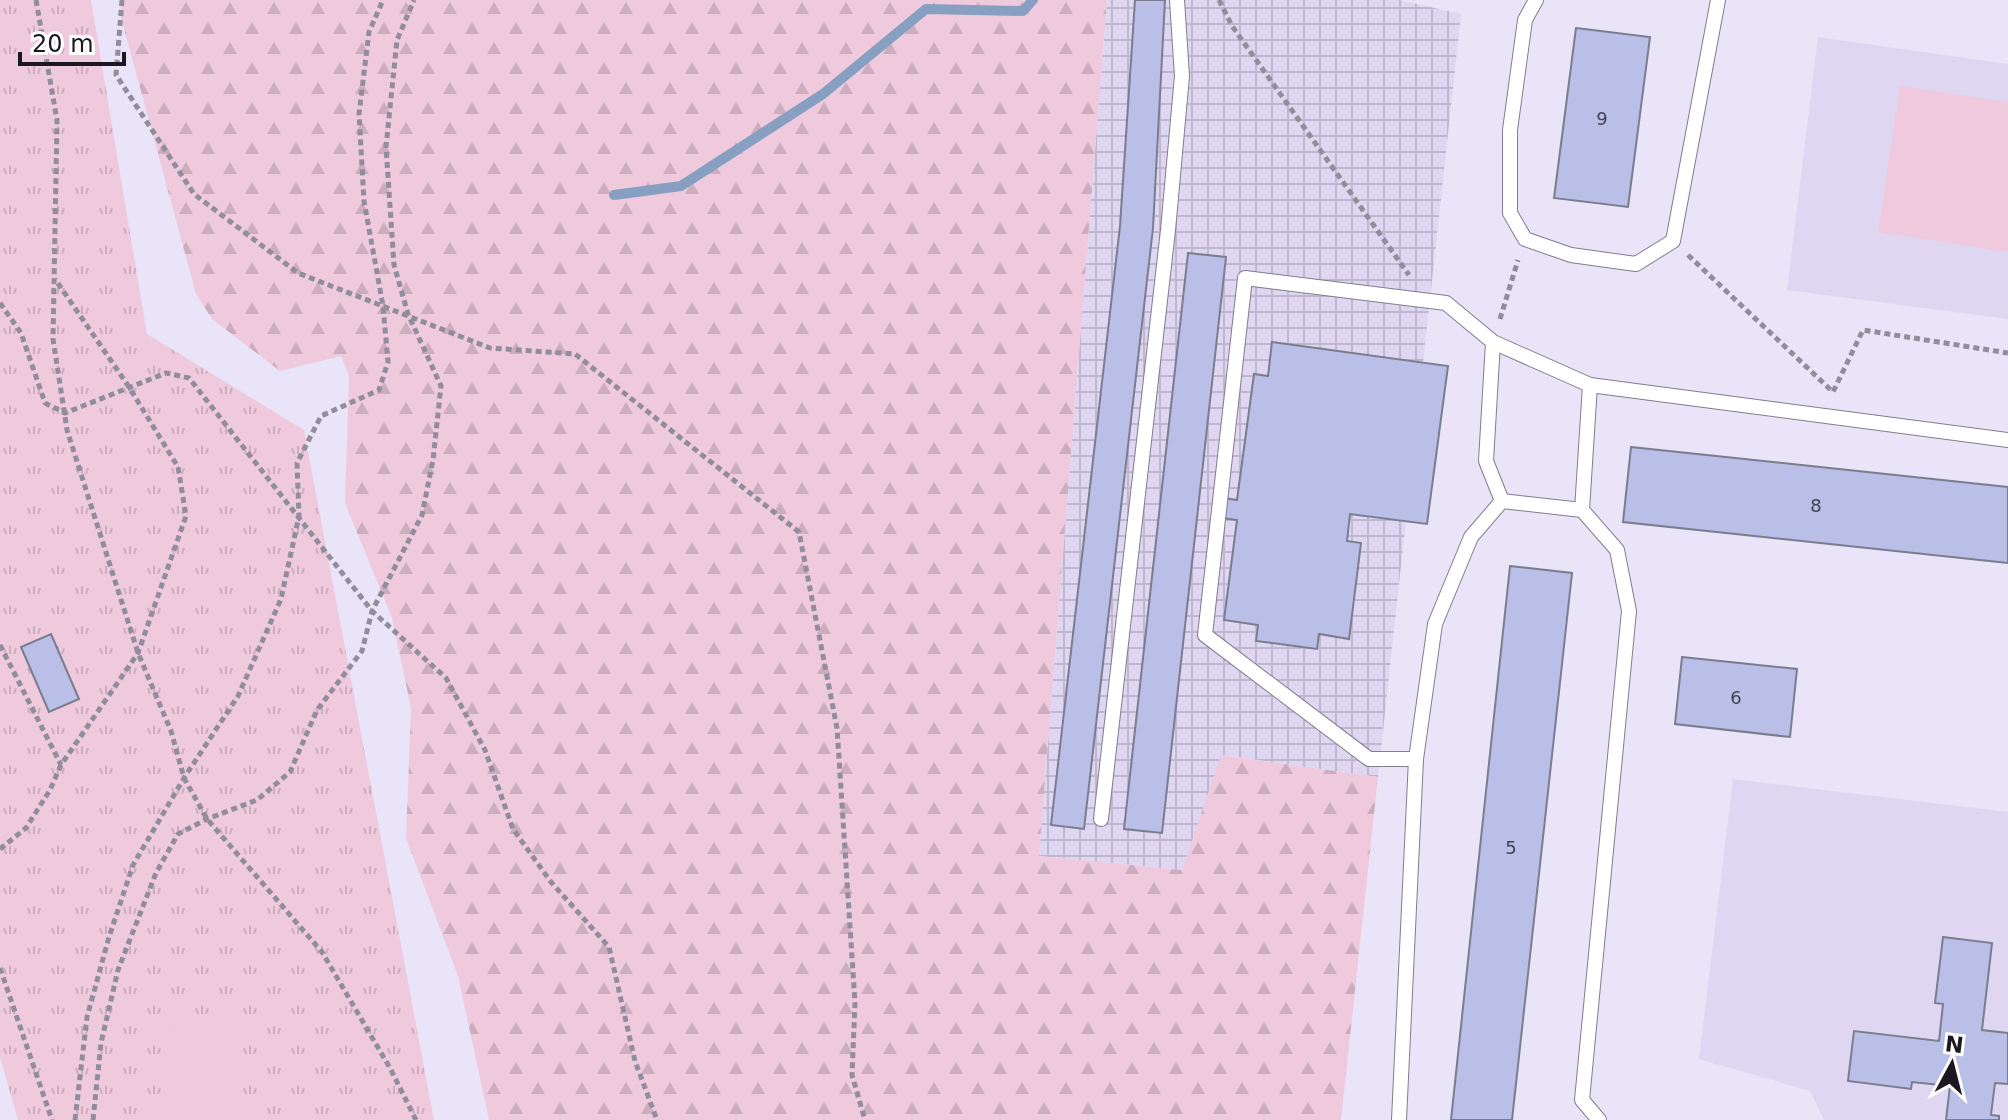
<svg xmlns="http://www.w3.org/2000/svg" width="2008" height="1120" font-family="'DejaVu Sans',sans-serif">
<defs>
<pattern id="industrial-grid" width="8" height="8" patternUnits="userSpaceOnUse" patternTransform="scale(2)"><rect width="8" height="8" fill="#dfd6f1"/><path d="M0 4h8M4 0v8" fill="none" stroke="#bfb7ce"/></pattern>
<pattern id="grass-tufts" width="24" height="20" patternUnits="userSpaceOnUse" patternTransform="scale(2)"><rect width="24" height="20" fill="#efcadd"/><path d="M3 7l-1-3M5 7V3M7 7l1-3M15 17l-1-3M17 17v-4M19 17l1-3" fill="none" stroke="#ccadbd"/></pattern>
<pattern id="forest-firs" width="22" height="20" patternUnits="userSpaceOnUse" patternTransform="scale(2)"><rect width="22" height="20" fill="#efcadd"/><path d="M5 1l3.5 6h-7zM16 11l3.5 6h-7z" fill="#ccadbd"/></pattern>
</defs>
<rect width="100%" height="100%" fill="#eae4f8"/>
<g fill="#dfd6f1">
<path d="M1818,37L2008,64V319L1787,290Z"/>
<path d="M1733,779L2008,812V1120H1824L1810,1091L1699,1059Z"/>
</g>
<path fill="url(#industrial-grid)" d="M1107,0H1400L1461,14L1378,777L1222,755L1182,870L1039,856Z"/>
<path fill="url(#grass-tufts)" d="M0,0H91L147,334L304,430L434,1120H18L0,1057Z"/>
<path fill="url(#forest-firs)" d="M122,0H1107L1039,856L1182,870L1221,755L1378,777L1341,1120H489L458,976L406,838L411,708L392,618L345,503L349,376L341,356L280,371L212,319L196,294L120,14Z"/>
<g fill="#efcadd">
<path d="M1900,86L2008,102V252L1878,232Z"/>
<path d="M173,1017L246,1028L233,1120H158Z"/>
</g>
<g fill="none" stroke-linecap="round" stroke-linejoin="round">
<path stroke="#879fc0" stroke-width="10" d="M614,195L681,186L823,94L926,9L1023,11L1033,0"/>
</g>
<g fill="#b9bfe6" stroke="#7a7d8f" stroke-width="2">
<path d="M1135,0H1165L1153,228L1084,829L1051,825L1120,226Z"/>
<path d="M1576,28L1650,37L1628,207L1554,198Z"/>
<path d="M1188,253L1226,257L1162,833L1124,829Z"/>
<path d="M1272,342L1448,366L1427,524L1350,514L1347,541L1361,543L1349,639L1319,634L1317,649L1256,641L1258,625L1224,620L1237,520L1222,518L1224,498L1237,500L1254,374L1268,376Z"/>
<path d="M1631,447L2008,487V563L1623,522Z"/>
<path d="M1510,566L1572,573L1512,1120H1451Z"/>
<path d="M51,634L79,699L49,712L21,647Z"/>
<path d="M1682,657L1797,669L1790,737L1675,724Z"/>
<path d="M1943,937L1992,943L1982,1030L2008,1033V1084L1995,1083L1991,1115L1999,1116V1120H1946L1950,1086L1912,1082L1911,1089L1848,1081L1854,1031L1939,1041L1943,1004L1935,1003Z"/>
</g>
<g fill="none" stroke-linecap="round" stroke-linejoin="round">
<g stroke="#827c8e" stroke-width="16">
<g id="service">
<path d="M1536,0L1525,20L1510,130V213L1525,239L1571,255L1636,264L1673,241L1718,0"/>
<path d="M1493,342L1486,461L1502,501"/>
<path d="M1416,759H1369L1205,635L1245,278L1446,303L1493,342L1590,385"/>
<path d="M1101,819L1168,230L1182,76L1177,0"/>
<path d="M1399,1120L1416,759L1435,624L1471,537L1502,501L1582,510"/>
<path d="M1599,1120L1582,1100L1629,611L1617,550L1582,510L1590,385L2008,440"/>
</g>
</g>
<g stroke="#918d9b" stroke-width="5" stroke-dasharray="6 4" stroke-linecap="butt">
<path d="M36,0L57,120L53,339L67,430L138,653L171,731L184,778L207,819L322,952L390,1068L416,1120"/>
<path d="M122,0L116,75L194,194L298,273L490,348L575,354L799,532L837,728L855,1003L852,1075L865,1120"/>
<path d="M1219,0L1232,26L1409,275"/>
<path d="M1688,255L1833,392L1863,330L2008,353"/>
<path d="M0,303L21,333L45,403L65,413L166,373L189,378L372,611L446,678L485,750L513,829L551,882L609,947L635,1061L657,1120"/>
<path d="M1500,319L1518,260"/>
<path d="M0,645L61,765"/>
<path d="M0,849L26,828L50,790L61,765L138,653L186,516L178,467L129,387L55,279"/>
<path d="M0,968L52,1120"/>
<path d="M75,1120L87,1017L109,937L133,865L184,778L238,696L281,599L299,516L297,463L321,416L379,390L388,362L383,306L364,201L359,114L369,32L383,0"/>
<path d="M93,1120L101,1043L118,970L156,873L178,834L207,819L257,800L290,772L317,710L362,651L372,611L422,515L433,460L441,386L408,314L394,265L386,147L397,40L414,0"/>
</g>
<use href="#service" stroke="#fff" stroke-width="14"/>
</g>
<g text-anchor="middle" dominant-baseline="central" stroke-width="6" stroke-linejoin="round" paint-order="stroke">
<g font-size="18" fill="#424251">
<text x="1602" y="118">9</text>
<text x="1816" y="505">8</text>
<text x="1736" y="697">6</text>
<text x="1511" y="847">5</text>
</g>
</g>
<g transform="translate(1952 1064) rotate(7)" stroke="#ffffff" stroke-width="6" paint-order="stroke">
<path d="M0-6L14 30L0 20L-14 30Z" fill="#1b191f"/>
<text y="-12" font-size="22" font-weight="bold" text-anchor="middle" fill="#1b191f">N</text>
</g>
<path d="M20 52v12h104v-12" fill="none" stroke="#1b191f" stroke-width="4"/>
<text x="32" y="52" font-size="24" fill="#1b191f" stroke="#ffffff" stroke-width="6" paint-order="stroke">20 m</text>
</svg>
